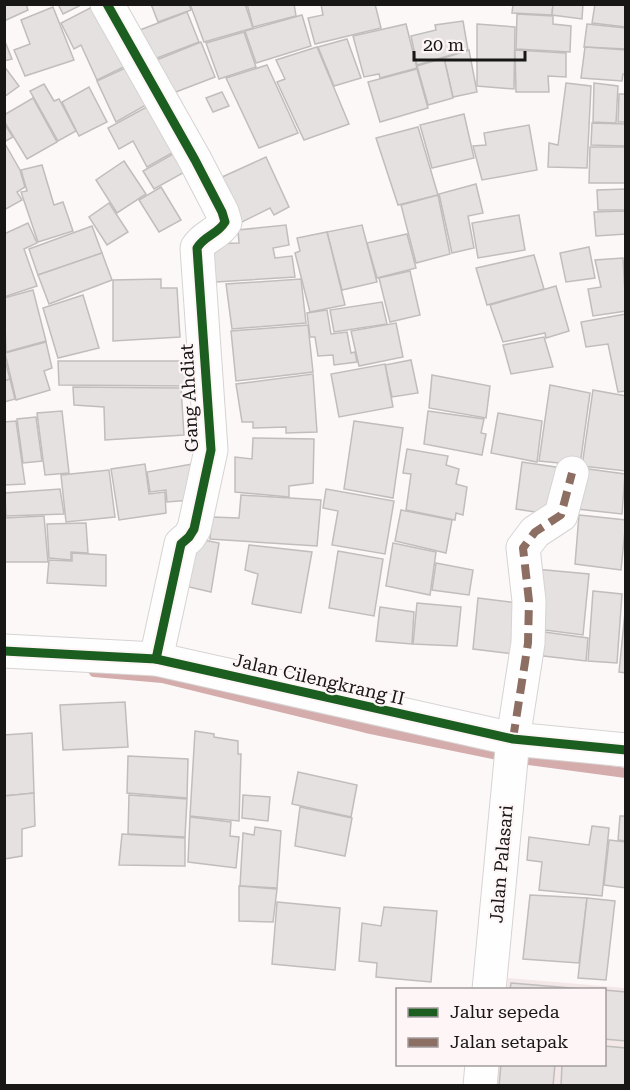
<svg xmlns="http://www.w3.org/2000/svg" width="630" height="1090" font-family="'Roboto Serif',serif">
<rect width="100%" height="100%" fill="#fcf8f8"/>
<path fill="#f3e7e7" d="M508,978L625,988V1085L496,1086L498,1065L604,1064V990L507,989Z"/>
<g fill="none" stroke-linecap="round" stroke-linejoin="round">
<g stroke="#d4acac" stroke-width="10">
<path d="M94,672L162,678L366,728L508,757"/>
<path d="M514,758L626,773"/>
</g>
</g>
<g fill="#e5e1e1" stroke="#c1bdbd" stroke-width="1.5">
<path d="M4,4H26L28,10L4,21Z"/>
<path d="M58,4H83L63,14Z"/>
<path d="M98,4L134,62L97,80L81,45L74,49L61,23Z"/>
<path d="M151,4H189L191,10L158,22Z"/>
<path d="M190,4H245L253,28L204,42Z"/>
<path d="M247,4H294L296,16L253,27Z"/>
<path d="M321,4H375L381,28L315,44L308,18L323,15Z"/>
<path d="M513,4H553L552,15L512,13Z"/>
<path d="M553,4H583L582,19L552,15Z"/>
<path d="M595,4H626V27L592,23Z"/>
<path d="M53,7L74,60L25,76L14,50L30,44L21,20Z"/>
<path d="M187,12L199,42L144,63L132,33Z"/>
<path d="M517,14L553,16V24L571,26L570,52L516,49Z"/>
<path d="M302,15L311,46L256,63L245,31Z"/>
<path d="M463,21L468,50L417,65L411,36L436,30L435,25Z"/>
<path d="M406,24L417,68L380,78L379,74L364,77L353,36Z"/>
<path d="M477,24L515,27L514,89L477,86Z"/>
<path d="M587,24L626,28V49L584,47Z"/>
<path d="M244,32L256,67L219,79L206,43Z"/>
<path d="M4,39L12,59L4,61Z"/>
<path d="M347,39L361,78L334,86L318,47Z"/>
<path d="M201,42L215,77L168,95L154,61Z"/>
<path d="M317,47L349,124L304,140L277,82L285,79L276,60Z"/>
<path d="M585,47L626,50V74H623L622,81L581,78Z"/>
<path d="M469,50L477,92L453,97L444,58Z"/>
<path d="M515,50L566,53V77L548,76L549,92H516Z"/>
<path d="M444,58L453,98L428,105L417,66Z"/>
<path d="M134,64L153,101L116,122L97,81Z"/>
<path d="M267,65L298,133L259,148L226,78Z"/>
<path d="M4,66L19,86L4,97Z"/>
<path d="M417,69L428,108L380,122L368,82Z"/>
<path d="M566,83L591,86L587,168L548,167L549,143L558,145Z"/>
<path d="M594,83L618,86L616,123L593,122Z"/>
<path d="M44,84L54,101L59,99L76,131L58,141L30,91Z"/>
<path d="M89,87L107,122L79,136L62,102Z"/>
<path d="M222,92L229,106L213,112L206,98Z"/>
<path d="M619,94H626V122H618Z"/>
<path d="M33,98L57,142L27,159L4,121V115Z"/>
<path d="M154,103L179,149L147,167L133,141L119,149L108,128Z"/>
<path d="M464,114L474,158L432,168L420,125Z"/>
<path d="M4,123L13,137L4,142Z"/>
<path d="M592,123L626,124V146L591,145Z"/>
<path d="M529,125L537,170L482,180L473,146L486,145L484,133Z"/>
<path d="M418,127L438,195L398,205L376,138Z"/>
<path d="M4,142L20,170L25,187L17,192L22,200L4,210Z"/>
<path d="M590,147H626V183H589Z"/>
<path d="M180,150L190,169L154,189L143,171Z"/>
<path d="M266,157L289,207L274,215L270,208L236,225L220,178Z"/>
<path d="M124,161L146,194L117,213L96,180Z"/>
<path d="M42,165L54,205L63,202L73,231L38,242L21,192L27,191L21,170Z"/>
<path d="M476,184L483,213L468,216L474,248L452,253L439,194Z"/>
<path d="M161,187L181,220L159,232L139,200Z"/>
<path d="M626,189V210H598L597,190Z"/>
<path d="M438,195L450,254L416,263L401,205Z"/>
<path d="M109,203L128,232L107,245L89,217Z"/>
<path d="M626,211V234L596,236L594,212Z"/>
<path d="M519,215L525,250L478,258L472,223Z"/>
<path d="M28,223L37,243L24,249L37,286L4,297V234Z"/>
<path d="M286,225L289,245L273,248L275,258L292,256L295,277L216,282L210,244L239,243L238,230Z"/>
<path d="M362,225L377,282L342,290L327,232Z"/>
<path d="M92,226L102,253L38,275L29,249Z"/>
<path d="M327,232L345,305L310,312L295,253L300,251L297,238Z"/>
<path d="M407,234L416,268L377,278L367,243Z"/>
<path d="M589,247L595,278L566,282L560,253Z"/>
<path d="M102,253L112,280L49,304L38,275Z"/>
<path d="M534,255L544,289L487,305L476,268Z"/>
<path d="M623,258L626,311L593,316L588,289L601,287L595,260Z"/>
<path d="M410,271L420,315L390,322L379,278Z"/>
<path d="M161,279V288H177L180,337L113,341V280Z"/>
<path d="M301,279L306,323L232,329L226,284Z"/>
<path d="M556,286L569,331L546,338L545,333L503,342L490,305Z"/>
<path d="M33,290L46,341L6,352L4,298Z"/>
<path d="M83,295L99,348L58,358L43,308Z"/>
<path d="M382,302L387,324L334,332L330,310Z"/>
<path d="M327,310L331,334L347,332L351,353L355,352L357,362L334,365L333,355L318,356L315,337H310L307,313Z"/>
<path d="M626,314V391L618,392L608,344L586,347L581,322Z"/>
<path d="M396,323L403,357L359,366L351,331Z"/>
<path d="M308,325L313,372L236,381L231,331Z"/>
<path d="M544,337L553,367L511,374L503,345Z"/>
<path d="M46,342L52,368L44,371L50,390L16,400L5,353Z"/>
<path d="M4,356L10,379L4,381Z"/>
<path d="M411,360L418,393L392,397L385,365Z"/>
<path d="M58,361H188V386L59,385Z"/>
<path d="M385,364L393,407L339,417L331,374Z"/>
<path d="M313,374L317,432L286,433V427L253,428V422H242L236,384Z"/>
<path d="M432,375L490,386L486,418L429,408Z"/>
<path d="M10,379L15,399L4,402V381Z"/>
<path d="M550,385L590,393L580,465L539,461Z"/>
<path d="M73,387L181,388L184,435L105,440L104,407L74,405Z"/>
<path d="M593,390L626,396V471L582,466Z"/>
<path d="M62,411L69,473L45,475L37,413Z"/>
<path d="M428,411L484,419L481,433L486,434L482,455L424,444Z"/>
<path d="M498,413L542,421L537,462L491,453Z"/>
<path d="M36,417L42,461L23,463L17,419Z"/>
<path d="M16,421L25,484L4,485V422Z"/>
<path d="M354,421L403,428L393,498L344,489Z"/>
<path d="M253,438L314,439L313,483L289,486V497L235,492V457L252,459Z"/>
<path d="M407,449L448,456L446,465L459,469L456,484L467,487L463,515L456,513L455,520L406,510L411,474L403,473Z"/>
<path d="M522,462L562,468L555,515L516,509Z"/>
<path d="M198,463L191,500L167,502L166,490L150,492L147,472Z"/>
<path d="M145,464L149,494L165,492L166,513L119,520L111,469Z"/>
<path d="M581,468L625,474L622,514L577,509Z"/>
<path d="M109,470L115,517L66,522L61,475Z"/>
<path d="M60,489L64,514L6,516L5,493Z"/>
<path d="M326,489L394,501L385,554L332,545L338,511L323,508Z"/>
<path d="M241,495L321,500L317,546L210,539L212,517L239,518Z"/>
<path d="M401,510L452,520L446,553L395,541Z"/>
<path d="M579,515L626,520L621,570L575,564Z"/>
<path d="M44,516L48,562H4V518Z"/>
<path d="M86,523L88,553L71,552V560L49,558L47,524Z"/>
<path d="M194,538L219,543L211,592L185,586Z"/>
<path d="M393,543L436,552L430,595L386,586Z"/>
<path d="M249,545L312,552L301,613L252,604L258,574L245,570Z"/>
<path d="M338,551L383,559L374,616L329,608Z"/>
<path d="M72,553L106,555V586L47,583L49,560L72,561Z"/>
<path d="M436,563L473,570L469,595L432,590Z"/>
<path d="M535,569L589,574L583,635L530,628Z"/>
<path d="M593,591L622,594L617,663L588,661Z"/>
<path d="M478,598L527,604L523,655L473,649Z"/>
<path d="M626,602V673L619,672Z"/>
<path d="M417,603L461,607L457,646L413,644Z"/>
<path d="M380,607L414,612L412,644L376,641Z"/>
<path d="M537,631L588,638L586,661L535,655Z"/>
<path d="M125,702L128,747L63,750L60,705Z"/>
<path d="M195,731L214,734V737L238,741V754H241L239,821L190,816Z"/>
<path d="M32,733L34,793L4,796V735Z"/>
<path d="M128,756L188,759L187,798L127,793Z"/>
<path d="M298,772L357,785L351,817L292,804Z"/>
<path d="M34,793L35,826L22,829V856L4,859V796Z"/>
<path d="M129,795L187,799L185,837L128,834Z"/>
<path d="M243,795L270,797L268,821L242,818Z"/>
<path d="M300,807L352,818L345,856L295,846Z"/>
<path d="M620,816H626V841L618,840Z"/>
<path d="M190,817L231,822L230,836L239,837L236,868L188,862Z"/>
<path d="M592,826L609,828L602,896L539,890L542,862L527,860L529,837L589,845Z"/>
<path d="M255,827L281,831L277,888L240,886L243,833L254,835Z"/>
<path d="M122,834L185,838V866L119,865Z"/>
<path d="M609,840L626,842V888L604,885Z"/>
<path d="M239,886L277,889L273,922L239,921Z"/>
<path d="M530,895L587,898L579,963L523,959Z"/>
<path d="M587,898L615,901L606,980L578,978Z"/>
<path d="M277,902L340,908L335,970L272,964Z"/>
<path d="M384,907L437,911L431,982L376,977L377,963L359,961L362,923L381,926Z"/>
<path d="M511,983L595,990H510Z"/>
<path d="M604,990L626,992V1041L604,1039Z"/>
<path d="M604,1046L626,1048V1086H561L562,1064H604Z"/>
<path d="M501,1064H555L553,1086H499Z"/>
</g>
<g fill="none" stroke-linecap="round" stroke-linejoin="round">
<g stroke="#d7d3d3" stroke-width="35">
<g id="minor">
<path d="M107,4L195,160L222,212L225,222C217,235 205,235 197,248L211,450L194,529L189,537L181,544L156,659"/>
<path d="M4,651L156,659L513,739L626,750"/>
<path d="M489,990L513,739L528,643L529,601L523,548L535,532L561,515L572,473"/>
<path d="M480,1086L482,1064"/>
</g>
</g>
<use href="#minor" stroke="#fffefe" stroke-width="33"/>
<path stroke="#8d6e63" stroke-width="8" stroke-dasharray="15 8" stroke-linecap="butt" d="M513,739L528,643L529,601L523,548L535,532L561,515L572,473"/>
<g stroke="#fef6f6" stroke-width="13">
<g id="cycleway">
<path d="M107,4L195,160L222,212L225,222C217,235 205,235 197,248L211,450L194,529L189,537L181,544L156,659"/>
<path d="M4,651L156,659L513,739L626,750"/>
</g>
</g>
<use href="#cycleway" stroke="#1b5e20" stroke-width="9"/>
</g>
<g text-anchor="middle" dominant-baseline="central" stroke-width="4.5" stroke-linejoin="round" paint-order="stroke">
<g font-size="18" fill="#191616" stroke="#fef6f6">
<text transform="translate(189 398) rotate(-93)">Gang Ahdiat</text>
<text transform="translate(319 679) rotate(13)">Jalan Cilengkrang II</text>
<text transform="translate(501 864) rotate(-85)">Jalan Palasari</text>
</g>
</g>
<rect width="630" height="1090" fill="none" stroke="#191616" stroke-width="12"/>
<rect x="396" y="988" width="210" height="78" fill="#fef6f6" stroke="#a29c9c" stroke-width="1.5"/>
<rect x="408" y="1008" width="30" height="9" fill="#1b5e20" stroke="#a29c9c" stroke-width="1.5"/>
<text x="450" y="1018" font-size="18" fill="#191616">Jalur sepeda</text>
<rect x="408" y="1038" width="30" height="9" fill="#8d6e63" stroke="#a29c9c" stroke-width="1.5"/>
<text x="450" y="1048" font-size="18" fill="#191616">Jalan setapak</text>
<path d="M414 51v9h111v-9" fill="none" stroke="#191616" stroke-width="3"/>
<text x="423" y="51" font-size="18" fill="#191616" stroke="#fef6f6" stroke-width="4.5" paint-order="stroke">20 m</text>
</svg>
